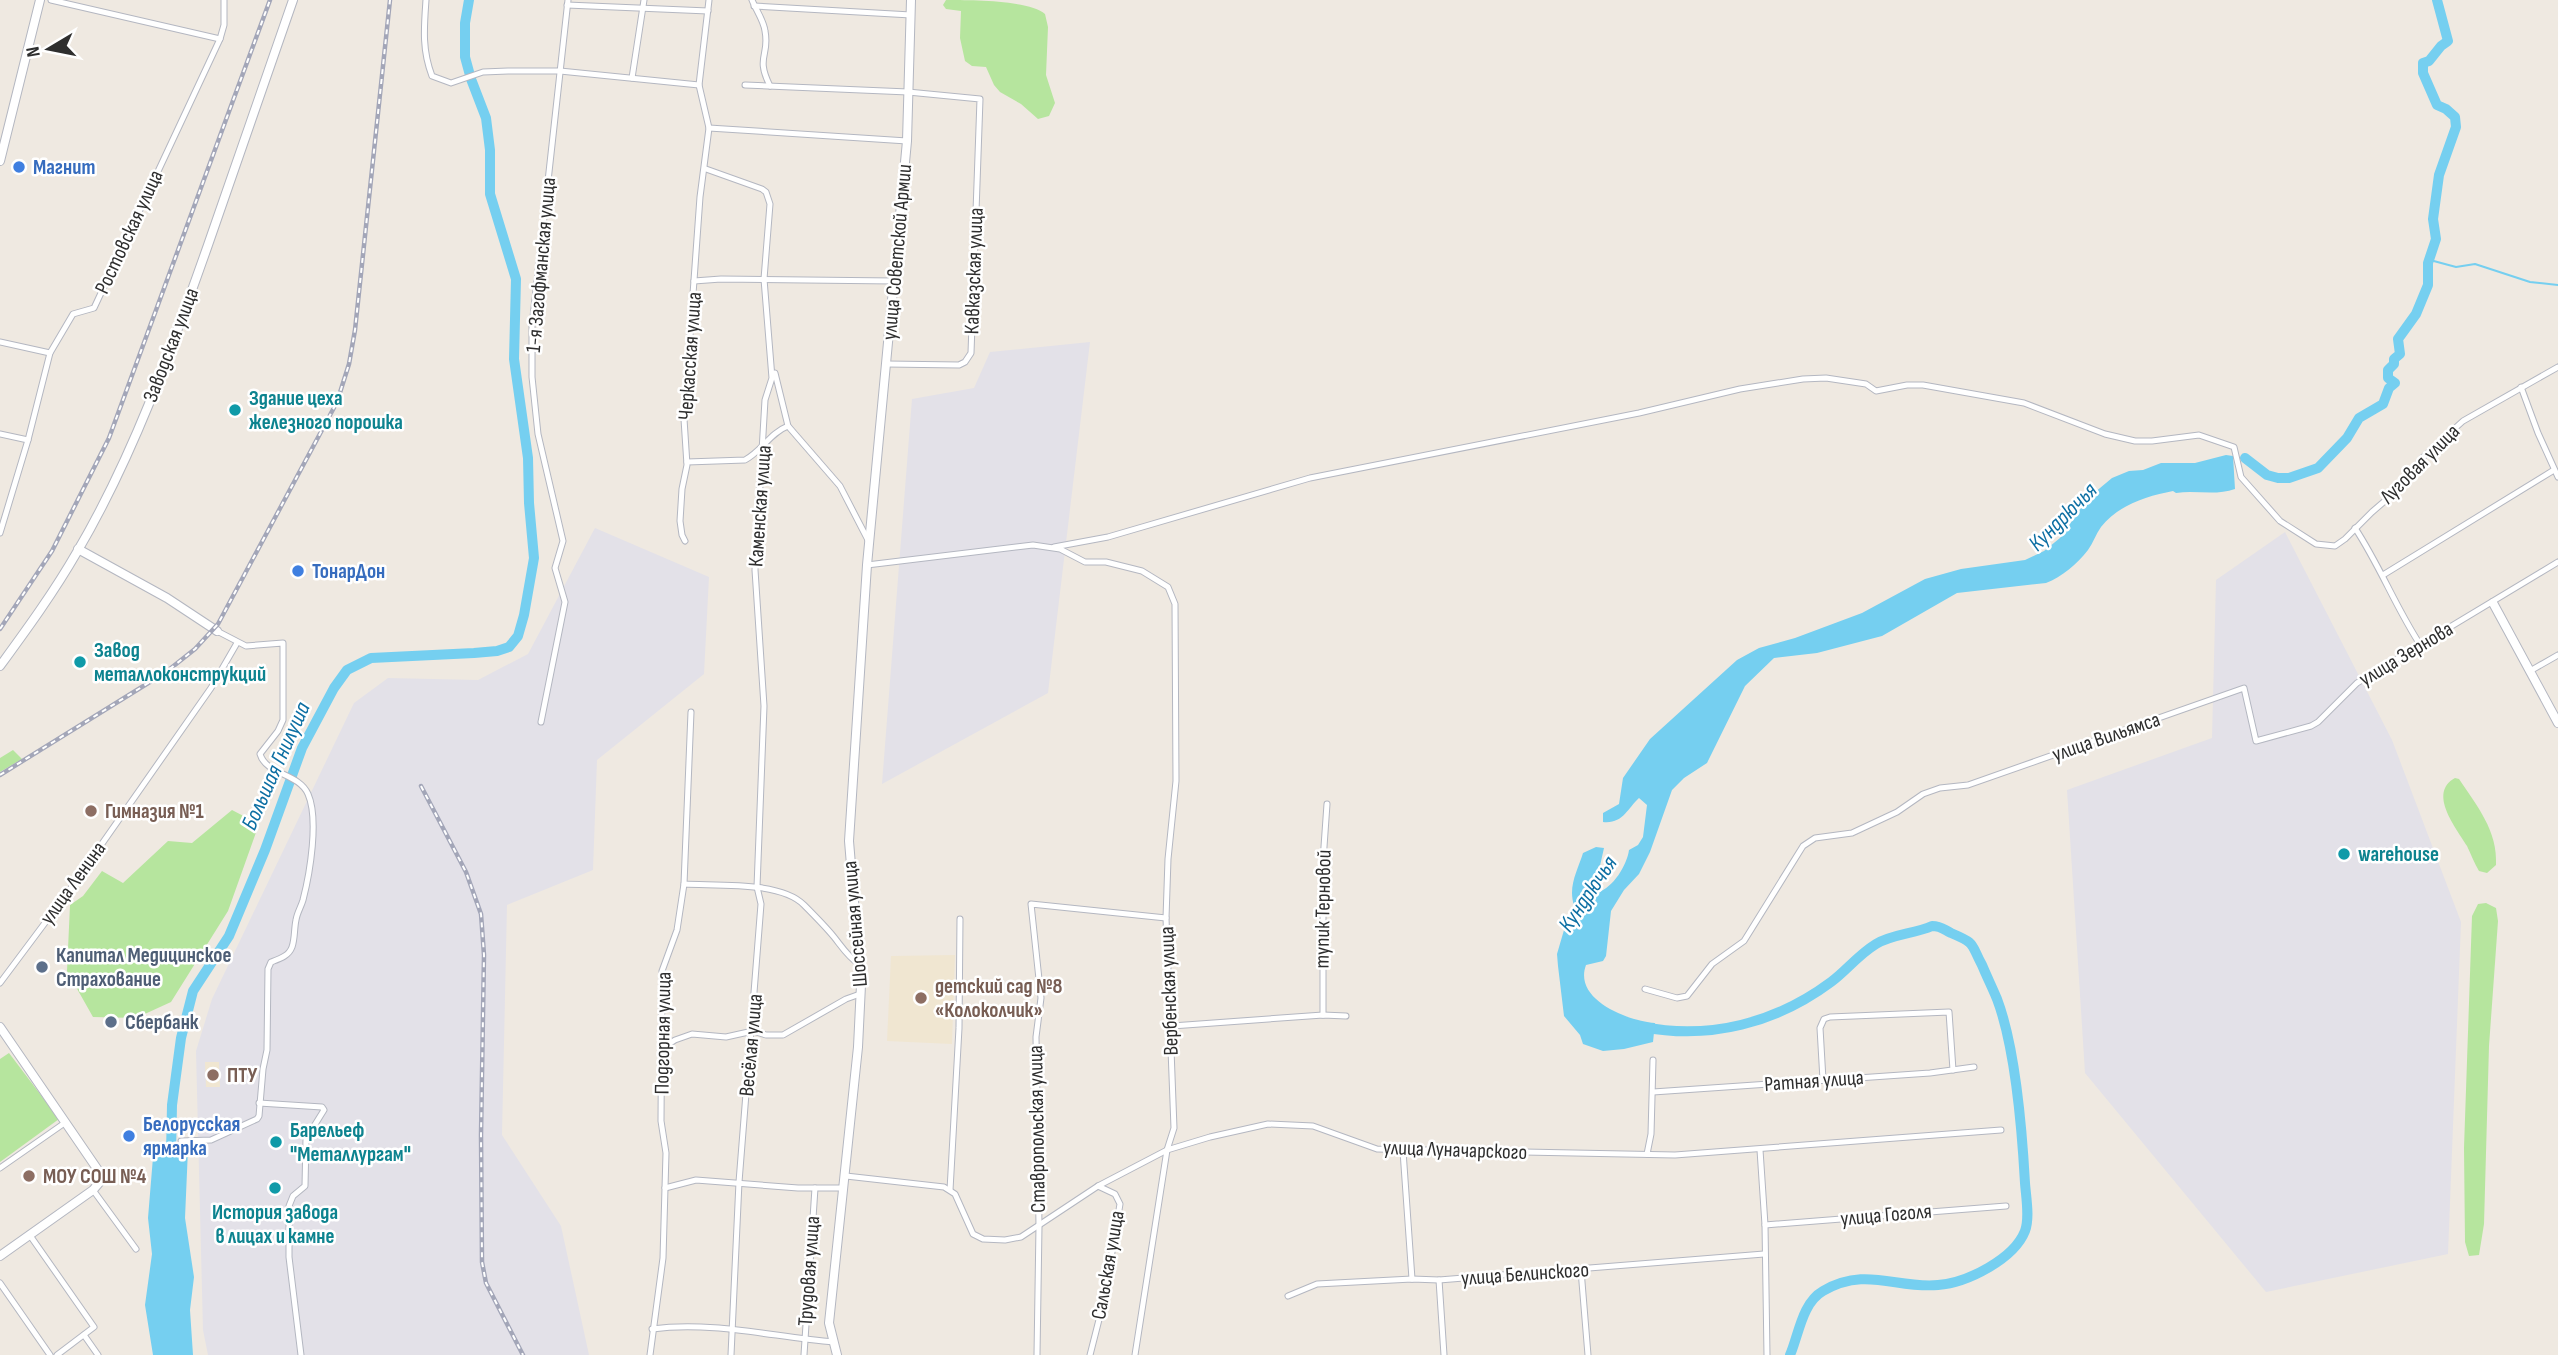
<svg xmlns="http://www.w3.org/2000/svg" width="2558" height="1355" font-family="'Sofia Sans Condensed',sans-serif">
<rect width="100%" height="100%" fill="#efe9e1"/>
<g fill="#e3e1e8">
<path d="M1090,342L1048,693L882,784L912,399L974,388L990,352Z"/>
<path d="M595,528L709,577L704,674L597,760L593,870L507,905L502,1135L561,1226L589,1355H208L203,1330L196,1051L212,999L354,703L388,678L478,680L528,654Z"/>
<path d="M2285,532L2392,740L2461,922L2448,1254L2266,1292L2085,1073L2067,790L2212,738L2216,580Z"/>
</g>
<g fill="#f0e6d1">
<path d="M955,955L952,1044L887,1041L891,956Z"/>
<path d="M205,1062H219L220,1087H206Z"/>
</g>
<g fill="#b6e59e">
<path d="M946,0C968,0 1030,0 1045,14L1048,27L1046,75L1055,103L1049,116L1038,119L1021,104L1000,92L994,85L986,67L972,66L965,61L960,38L961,11L946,9L943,5Z"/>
<path d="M13,750L22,759L0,772V758Z"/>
<path d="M2455,778L2459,779C2477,806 2498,831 2496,865L2487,873L2479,871C2474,863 2471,854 2467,846C2457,829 2427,793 2455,778Z"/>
<path d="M232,810L259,824L228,911L171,1002L136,1018L93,1017L67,971L70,905L83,896L102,871L123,883L168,841L192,843Z"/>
<path d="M2486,903L2496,908L2498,921L2489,1046L2484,1224L2479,1255L2469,1256L2465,1242L2464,1148L2472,916L2478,904Z"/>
<path d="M9,1053L59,1119L0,1162V1059Z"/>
</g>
<g fill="#75cff0">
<path d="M2226,455L2233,456L2235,489C2216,496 2196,490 2176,493L2173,491C2147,496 2118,505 2101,527C2096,534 2093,543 2088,550C2077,564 2062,577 2046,583L1957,593L1882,636L1817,653L1774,658L1745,686L1707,763L1684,778L1672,790L1650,852L1639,874L1624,890L1611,911L1606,956L1603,961L1586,965C1573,1000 1628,1021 1655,1023L1653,1042L1624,1049L1603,1051L1583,1044L1580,1035L1564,1016L1558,966L1557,954L1564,930L1575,922C1577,912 1572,903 1572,893C1572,879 1579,866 1583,853L1596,847L1604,848L1595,888L1598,892C1613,888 1627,865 1629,850L1638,845L1643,837L1647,805L1639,798C1627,809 1623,824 1603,822V813L1619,804L1623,778L1650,739L1737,660L1759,648L1795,638L1862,613L1925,579L1961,569L2025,560L2044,551L2060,538L2088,498L2112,478L2129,471L2143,470L2161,463H2195Z"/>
<path d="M172,1143L188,1149L185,1218L194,1277L190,1310L193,1355H153L145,1305L152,1254L148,1218L154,1145Z"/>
</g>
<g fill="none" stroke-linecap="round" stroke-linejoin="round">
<path stroke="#75cff0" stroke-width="2" d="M2430,260L2456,267L2475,264L2530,282L2558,285"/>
<g stroke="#75cff0" stroke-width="10">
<path d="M2245,458L2267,475L2278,478H2289L2318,468L2347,438L2359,418L2383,404L2389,388L2395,383L2388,378V370L2394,364V359L2400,354L2398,339L2416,314L2428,285V263L2436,239L2433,219L2439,175L2456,127L2455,117L2446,109L2437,105L2423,73V63L2429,61L2441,46L2448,41L2437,0"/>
<path d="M1643,1027C1710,1040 1776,1023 1831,982C1846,971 1858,955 1876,944C1893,934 1914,934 1932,926C1941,926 1943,929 1951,933C1977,944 1970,943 1982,965C1987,977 1992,987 1997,999C2016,1049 2022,1129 2025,1183C2026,1197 2030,1218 2025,1231C2014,1259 1967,1283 1938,1285C1896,1289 1866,1266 1823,1291C1802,1303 1799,1334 1790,1355"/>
<path d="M171,1154L172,1105L181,1038L193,991L229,936L265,850L302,748L334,688L347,670L371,658L474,653L497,651L509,647L518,636L524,615L534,558L529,503L528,458L514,359L516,279L490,194V150L486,118L471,79L465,57V23L469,0"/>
</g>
<g stroke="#b4b7c1" stroke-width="7">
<g id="street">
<path d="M51,0L220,39"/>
<path d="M426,0C424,28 422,50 432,76L451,83L483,72L508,71H560L699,85"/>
<path d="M752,0C756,10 764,21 765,31C770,56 755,56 770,86"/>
<path d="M567,5L708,11"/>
<path d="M754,6L911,15"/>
<path d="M632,78L644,0"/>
<path d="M745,85L908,92L980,99L971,353L965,362L959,365L887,364"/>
<path d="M709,128L907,141"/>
<path d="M706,169L762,189L766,192L770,204L764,279L772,378L765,400L755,570L764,706L757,887L761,904L739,1182L731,1355"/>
<path d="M694,281L721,279L894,281"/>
<path d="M0,342L50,353"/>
<path d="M775,373L788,426L840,486L869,542"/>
<path d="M2521,387L2538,433L2558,477"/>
<path d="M0,434L28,440"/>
<path d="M687,462L745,460C762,451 770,433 788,426"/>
<path d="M2355,528C2380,566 2396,608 2421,646"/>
<path d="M0,533L28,440L50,353L73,314L94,308L220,39L224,25V0"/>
<path d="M685,541L682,535L680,521L682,489L687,465L684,419L700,197L709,128L699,85L709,0"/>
<path d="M1054,547L1108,537L1310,478L1639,413L1740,389L1803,379L1826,378L1866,384L1876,391L1907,385H1923L2024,403L2105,434L2135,441H2152L2199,435L2234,447L2241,477L2280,521L2316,544L2335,546L2345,539L2372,512L2400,488L2422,458L2463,421L2558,367"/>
<path d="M867,565L1033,545L1060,549L1085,562H1106L1142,571L1168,587L1175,604L1176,781L1168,859L1166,918L1174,1128L1167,1150L1135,1355"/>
<path d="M2383,575L2554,470"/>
<path d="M2530,671L2558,655"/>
<path d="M541,722L565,602L555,568L563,541L538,434L532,377V326L568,0"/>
<path d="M684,884C716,886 781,881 804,905C814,915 825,926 834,937C842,947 848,957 859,964"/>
<path d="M0,983L71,888L211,688L237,643"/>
<path d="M1645,989L1677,998L1687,996L1712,964L1744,941L1803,846L1815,838L1852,833L1897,812L1923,794L1940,788L1968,785L2244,688L2256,741L2311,726L2318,722L2357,683L2558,562"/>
<path d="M1323,1015V861L1327,804"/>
<path d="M1172,1026L1323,1015L1346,1016"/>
<path d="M661,1049L675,1040L692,1034L726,1037L753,1031L766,1035H783L846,999L860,994"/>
<path d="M1823,1080L1820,1028L1824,1019L1830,1017L1949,1012L1953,1070"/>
<path d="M1653,1092L1930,1073L1974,1067"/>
<path d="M259,1103L322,1107L324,1110L306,1139L305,1186L293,1196L289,1206V1257L301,1355"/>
<path d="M181,1141L211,1140L257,1119L259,1116L263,1069L267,1050L268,969L271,962C279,959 289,956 292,947C295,939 294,929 296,920C297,913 301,907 303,900C310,873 319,819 308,794C299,773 266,775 260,754L278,731L283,720V643L246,646L217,631"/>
<path d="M1760,1150L1765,1225L1767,1355"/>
<path d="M1403,1151L1412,1279"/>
<path d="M1647,1154L1651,1134L1653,1060"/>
<path d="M0,1168L66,1122"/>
<path d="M846,1176L944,1187L955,1194L973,1234L983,1239L1005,1240L1021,1237L1098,1186L1167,1150L1210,1137L1268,1124L1313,1126L1377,1149L1675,1155L2001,1130"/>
<path d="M665,1188L696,1180L798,1188H843"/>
<path d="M93,1190L136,1249"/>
<path d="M950,1190L959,1028L960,919"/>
<path d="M1765,1225L2006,1206"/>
<path d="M29,1234L94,1327L57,1355"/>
<path d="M1581,1270L1588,1355"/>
<path d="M1439,1280L1444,1355"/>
<path d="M0,1283L50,1355"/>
<path d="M1288,1296L1317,1284L1412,1279L1439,1280L1764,1254"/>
<path d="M652,1329C713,1321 773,1337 834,1342"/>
<path d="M84,1335L98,1355"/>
<path d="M650,1355L663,1258L666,1153L661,1121L662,971L677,930L684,884L691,712"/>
<path d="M804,1355L815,1188"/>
<path d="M1037,1355L1039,1226L1036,1037L1041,998L1031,904L1166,918"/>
<path d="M1090,1355L1104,1300L1120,1204L1115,1194L1098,1186"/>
</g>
</g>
<g stroke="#b4b7c1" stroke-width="10">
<g id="secondary">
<path d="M0,161L40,0"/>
<path d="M78,549L167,598L217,631"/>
<path d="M2493,603L2558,723"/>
<path d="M0,666C27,629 54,592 77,552C133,457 171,350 208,245C236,164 264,82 293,0"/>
<path d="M0,1027L100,1173L99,1183L93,1190L0,1256"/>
<path d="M837,1355L829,1323L858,1047L861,985L849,841L867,565L907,141L911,0"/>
</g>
</g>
<use href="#street" stroke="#fff" stroke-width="5"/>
<use href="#secondary" stroke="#fff" stroke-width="8"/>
<g stroke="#a3a6b8" stroke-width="4.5">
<g id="rail">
<path d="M0,629L52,551L109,438L270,0"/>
<path d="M0,775L166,672L195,649L218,624L337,402L349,364L355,330L390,0"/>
<path d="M421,786L466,872L481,914L484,955L481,1135L482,1262L486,1283L523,1355"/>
</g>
</g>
<use href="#rail" stroke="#fff" stroke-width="2" stroke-dasharray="5" stroke-linecap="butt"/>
</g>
<g fill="#3f7fe0" stroke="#fff" stroke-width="2.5">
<circle cx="19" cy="167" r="7"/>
<circle cx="298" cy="571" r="7"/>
<circle cx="129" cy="1136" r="7"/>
</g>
<g fill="#0f9aa8" stroke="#fff" stroke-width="2.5">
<circle cx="235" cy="410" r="7"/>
<circle cx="80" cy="662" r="7"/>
<circle cx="2344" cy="854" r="7"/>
<circle cx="276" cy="1142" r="7"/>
<circle cx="275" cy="1188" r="7"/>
</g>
<g fill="#8d6e63" stroke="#fff" stroke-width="2.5">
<circle cx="91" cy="811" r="7"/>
<circle cx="921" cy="998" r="7"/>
<circle cx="213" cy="1075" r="7"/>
<circle cx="29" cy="1176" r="7"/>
</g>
<g fill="#5c6f8a" stroke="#fff" stroke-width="2.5">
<circle cx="42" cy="967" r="7"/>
<circle cx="111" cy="1022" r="7"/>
</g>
<g text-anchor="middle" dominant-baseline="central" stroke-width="5" stroke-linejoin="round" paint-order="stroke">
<g font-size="21" font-weight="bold" fill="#366cbe" stroke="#fff" text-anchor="start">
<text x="33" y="167">Магнит</text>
<text x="312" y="571">ТонарДон</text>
<text x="143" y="1124">Белорусская<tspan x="143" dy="24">ярмарка</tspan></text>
</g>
<g font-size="21" fill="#2e2e2e" stroke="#fff">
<text transform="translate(129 232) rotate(-65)">Ростовская улица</text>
<text transform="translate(897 252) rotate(-85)">улица Советской Армии</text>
<text transform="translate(541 265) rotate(-85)">1-я Загофманская улица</text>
<text transform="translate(974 271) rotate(-88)">Кавказская улица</text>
<text transform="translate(171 345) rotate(-69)">Заводская улица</text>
<text transform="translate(690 356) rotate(-86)">Черкасская улица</text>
<text transform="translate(2420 464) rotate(-45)">Луговая улица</text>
<text transform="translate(760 506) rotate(-86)">Каменская улица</text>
<text transform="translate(2406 654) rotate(-31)">улица Зернова</text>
<text transform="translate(2106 737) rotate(-19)">улица Вильямса</text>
<text transform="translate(73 883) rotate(-54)">улица Ленина</text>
<text transform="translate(1323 909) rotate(-89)">тупик Терновой</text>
<text transform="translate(855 924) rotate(-95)">Шоссейная улица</text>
<text transform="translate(1169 991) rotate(-92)">Вербенская улица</text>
<text transform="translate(663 1033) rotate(-89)">Подгорная улица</text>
<text transform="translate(751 1045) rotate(-85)">Весёлая улица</text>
<text transform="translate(1814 1081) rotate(-4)">Ратная улица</text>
<text transform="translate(1037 1129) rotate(-91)">Ставропольская улица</text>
<text transform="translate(1455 1150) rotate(2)">улица Луначарского</text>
<text transform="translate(1886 1215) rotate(-5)">улица Гоголя</text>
<text transform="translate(1108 1265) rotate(-80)">Сальская улица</text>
<text transform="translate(809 1271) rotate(-86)">Трудовая улица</text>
<text transform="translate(1525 1274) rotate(-4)">улица Белинского</text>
</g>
<g font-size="21" font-weight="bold" fill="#0d838f" stroke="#fff" text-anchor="start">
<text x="249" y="398">Здание цеха<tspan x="249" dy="24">железного порошка</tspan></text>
<text x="94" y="650">Завод<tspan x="94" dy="24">металлоконструкций</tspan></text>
<text x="2358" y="854">warehouse</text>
<text x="290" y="1130">Барельеф<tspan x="290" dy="24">"Металлургам"</tspan></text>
<text x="275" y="1212" text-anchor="middle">История завода<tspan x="275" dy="24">в лицах и камне</tspan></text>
</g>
<g font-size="21" font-weight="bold" fill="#785e54" stroke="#fff" text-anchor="start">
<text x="105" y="811">Гимназия №1</text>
<text x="935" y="986">детский сад №8<tspan x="935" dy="24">«Колоколчик»</tspan></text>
<text x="227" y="1075">ПТУ</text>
<text x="43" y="1176">МОУ СОШ №4</text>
</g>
<g font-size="21" font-weight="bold" fill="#4e5e75" stroke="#fff" text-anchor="start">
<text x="56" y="955">Капитал Медицинское<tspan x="56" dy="24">Страхование</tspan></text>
<text x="125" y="1022">Сбербанк</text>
</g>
<g font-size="23" font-style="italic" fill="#0d6fa3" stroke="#fff">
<text transform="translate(2063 517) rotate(-45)">Кундрючья</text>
<text transform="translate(276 766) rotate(-66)">Большая Гнилуша</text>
<text transform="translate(1588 894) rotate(-56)">Кундрючья</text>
</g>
</g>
<g transform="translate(49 49) rotate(260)" stroke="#ffffff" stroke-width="5" paint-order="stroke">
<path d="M0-5L12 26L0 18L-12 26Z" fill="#2e2e2e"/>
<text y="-10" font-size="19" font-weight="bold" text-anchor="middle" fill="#2e2e2e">N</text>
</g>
</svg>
